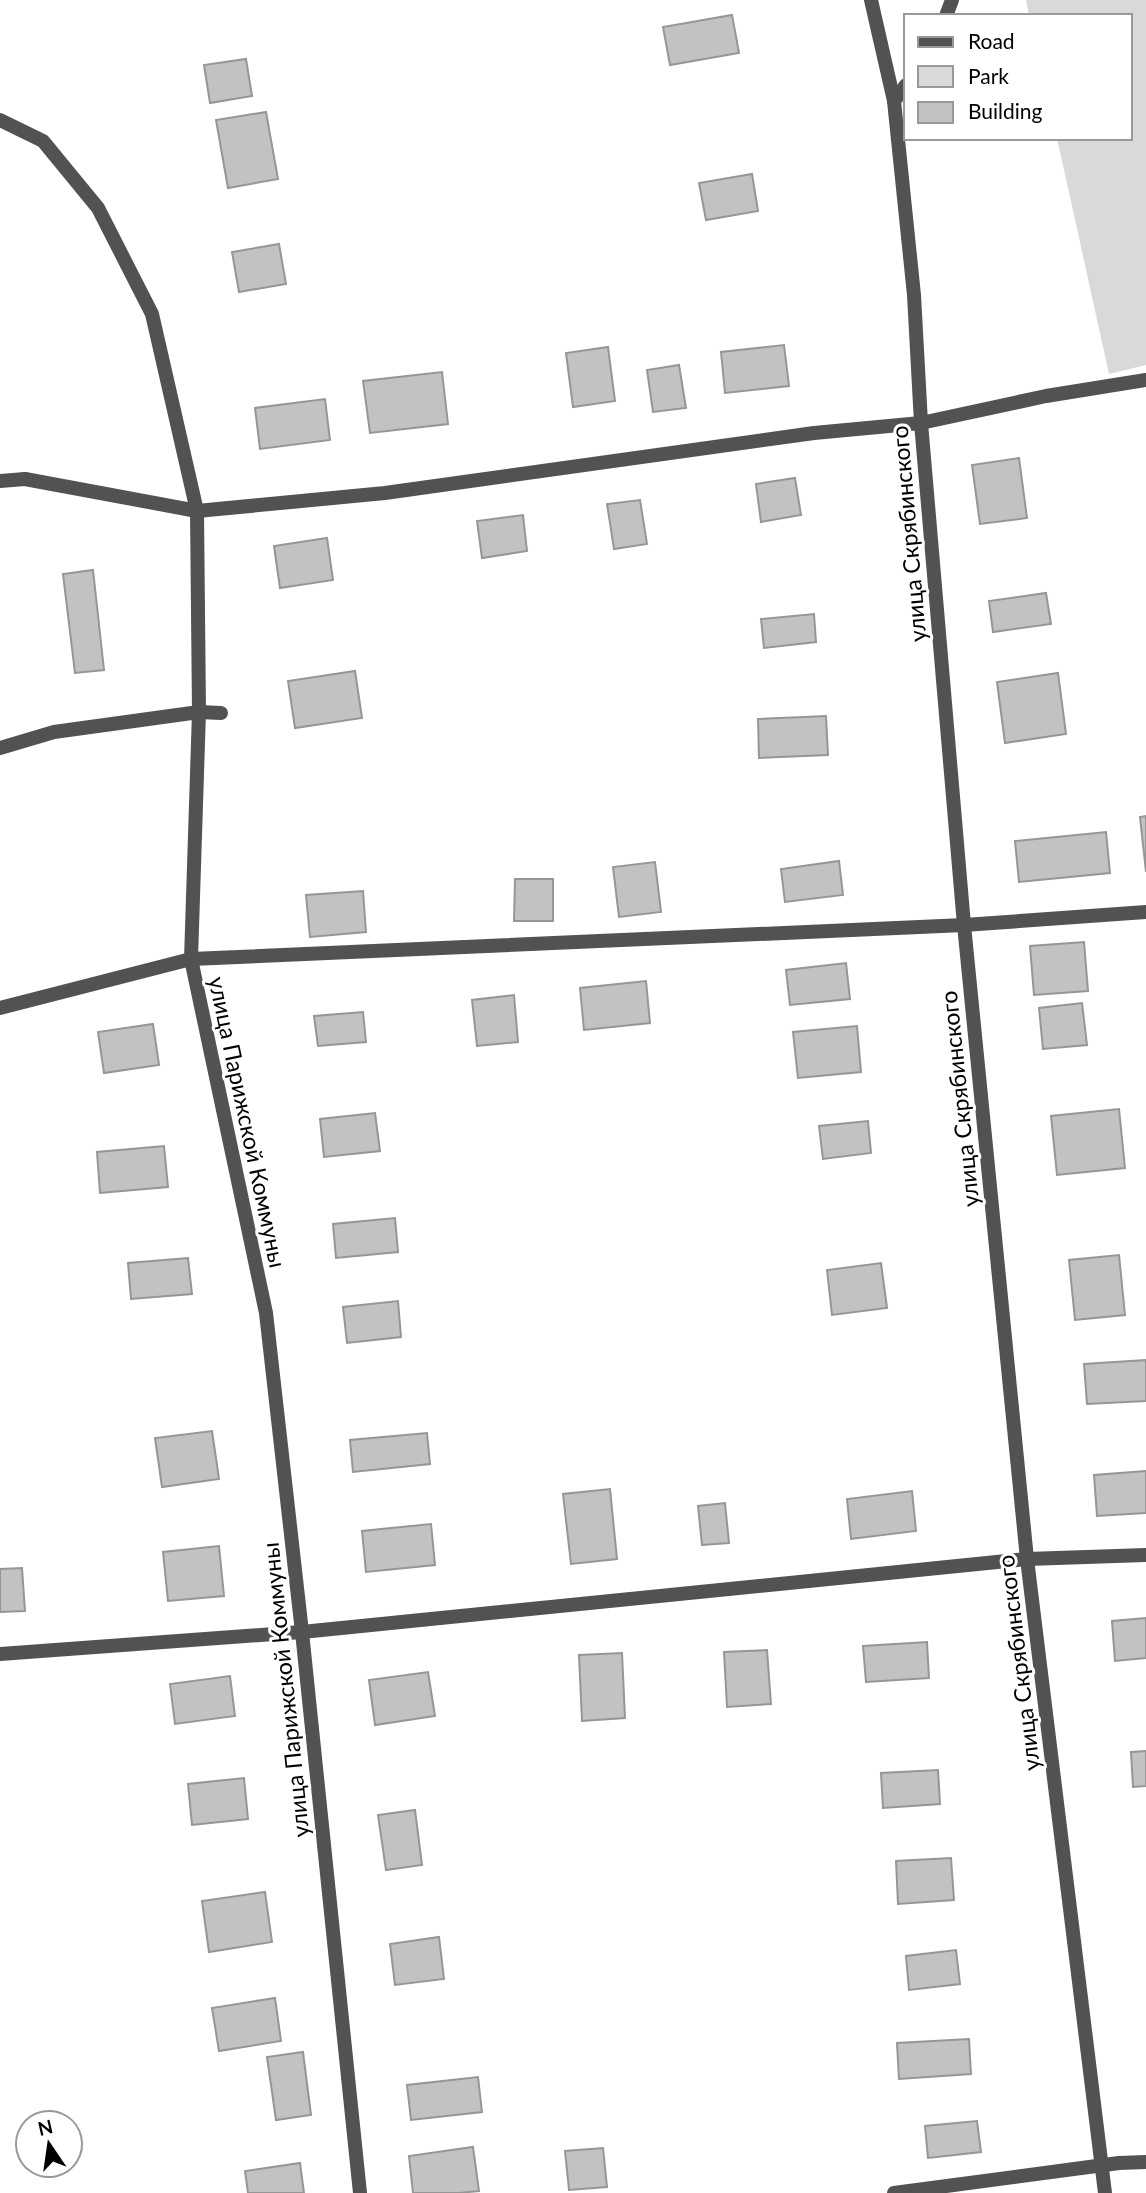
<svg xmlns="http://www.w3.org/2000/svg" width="1146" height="2193" font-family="Lato,sans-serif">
<rect width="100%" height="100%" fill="#fff"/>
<path fill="#d9d9d9" d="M1026,0H1146V365L1109,374L1057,138H1130V16H1029Z"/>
<g fill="#c2c2c2" stroke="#969696" stroke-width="2">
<path d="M732,15L739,53L670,65L663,27Z"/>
<path d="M246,59L252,96L210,103L204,65Z"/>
<path d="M266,112L278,179L228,188L216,120Z"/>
<path d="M752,174L758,211L706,220L699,183Z"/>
<path d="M279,244L286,284L239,292L232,252Z"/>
<path d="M784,345L789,386L725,393L721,352Z"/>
<path d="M608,347L615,401L573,407L566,353Z"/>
<path d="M679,365L686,408L653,412L647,370Z"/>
<path d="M442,372L448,424L370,433L363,381Z"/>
<path d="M325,399L330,440L260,449L255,408Z"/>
<path d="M1019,458L1027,518L980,524L972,465Z"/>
<path d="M795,478L801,515L761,522L756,484Z"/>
<path d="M640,500L647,544L614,549L607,504Z"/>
<path d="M523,515L527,551L482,558L477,521Z"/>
<path d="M327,538L333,580L280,588L274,546Z"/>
<path d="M93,570L104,670L75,673L63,574Z"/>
<path d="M1046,593L1051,624L993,632L989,601Z"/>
<path d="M814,614L816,642L764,648L761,619Z"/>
<path d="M355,671L362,718L295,728L288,681Z"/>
<path d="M1058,673L1066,734L1005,743L997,682Z"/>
<path d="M826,716L828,755L759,758L758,719Z"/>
<path d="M1146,816V872L1140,817Z"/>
<path d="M1106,832L1110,873L1019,882L1015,841Z"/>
<path d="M839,861L843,895L785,902L781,869Z"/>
<path d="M655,862L661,912L619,917L613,867Z"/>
<path d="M515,879H553V921H514Z"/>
<path d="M363,891L366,932L310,937L306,895Z"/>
<path d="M1084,942L1088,991L1034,995L1030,946Z"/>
<path d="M846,963L850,999L790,1005L786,970Z"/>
<path d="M646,981L650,1023L584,1030L580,988Z"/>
<path d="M514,995L518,1042L477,1046L472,1000Z"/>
<path d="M1082,1003L1087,1045L1043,1049L1039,1008Z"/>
<path d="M363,1012L366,1042L318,1046L314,1016Z"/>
<path d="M153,1024L159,1065L104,1073L98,1032Z"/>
<path d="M857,1026L861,1072L798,1078L793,1032Z"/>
<path d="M1119,1109L1125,1168L1057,1175L1051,1116Z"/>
<path d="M375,1113L380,1151L324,1157L320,1119Z"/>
<path d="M868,1121L871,1153L823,1159L819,1126Z"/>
<path d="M164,1146L168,1187L100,1193L97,1152Z"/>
<path d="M395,1218L398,1252L336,1258L333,1224Z"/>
<path d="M1119,1255L1125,1315L1075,1320L1069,1260Z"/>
<path d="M188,1258L192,1294L131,1299L128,1263Z"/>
<path d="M881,1263L887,1308L832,1315L827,1270Z"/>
<path d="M398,1301L401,1337L347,1343L343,1307Z"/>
<path d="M1146,1360V1401L1087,1404L1084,1364Z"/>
<path d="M212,1431L219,1479L162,1487L155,1438Z"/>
<path d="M427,1433L430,1464L353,1472L350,1440Z"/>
<path d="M1146,1471V1513L1097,1516L1094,1475Z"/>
<path d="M610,1489L617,1559L571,1564L563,1494Z"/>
<path d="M912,1491L916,1531L851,1539L847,1499Z"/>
<path d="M725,1503L729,1543L702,1545L698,1506Z"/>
<path d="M431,1524L435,1565L366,1572L362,1531Z"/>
<path d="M219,1546L224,1596L168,1601L163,1552Z"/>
<path d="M22,1568L25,1611L0,1612V1569Z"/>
<path d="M1146,1618V1658L1115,1661L1112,1621Z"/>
<path d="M927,1642L929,1678L866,1682L863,1646Z"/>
<path d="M767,1650L771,1704L727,1707L724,1652Z"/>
<path d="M622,1653L625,1718L582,1721L579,1655Z"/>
<path d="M428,1672L435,1716L375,1725L369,1680Z"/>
<path d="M230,1676L235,1716L175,1724L170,1684Z"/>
<path d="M1146,1751V1786L1133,1787L1131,1752Z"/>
<path d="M938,1770L940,1804L883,1808L881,1773Z"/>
<path d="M244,1778L248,1819L192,1825L188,1784Z"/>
<path d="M415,1810L422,1865L386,1870L378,1815Z"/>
<path d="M951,1858L954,1900L898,1904L896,1861Z"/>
<path d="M265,1892L272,1942L209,1952L202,1901Z"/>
<path d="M439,1937L444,1979L395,1985L390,1944Z"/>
<path d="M956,1950L960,1984L909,1990L906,1956Z"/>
<path d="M275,1998L281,2041L219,2051L212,2008Z"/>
<path d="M969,2039L971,2074L899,2079L897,2043Z"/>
<path d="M303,2052L311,2115L276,2120L267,2057Z"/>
<path d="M478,2077L482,2112L411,2120L407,2085Z"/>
<path d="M977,2121L981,2152L928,2158L925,2126Z"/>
<path d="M473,2147L479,2191L459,2193H413L409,2156Z"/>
<path d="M603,2148L607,2187L569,2190L565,2151Z"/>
<path d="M300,2163L304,2193H248L245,2171Z"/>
</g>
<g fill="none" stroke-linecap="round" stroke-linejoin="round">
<g stroke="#525252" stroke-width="14">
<path d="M946,16L952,0"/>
<path d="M894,101L906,85"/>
<path d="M0,481L25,479"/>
<path d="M0,748L54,732L199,712L221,713"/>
<path d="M191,959L964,925L1146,912"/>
</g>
<g stroke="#525252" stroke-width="14">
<path d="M871,0L894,101L914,295L921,423L964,925L1027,1559L1105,2193"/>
<path d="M0,120L43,141L98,208L152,314L197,511L199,712L191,959L266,1313L302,1632L360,2193"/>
<path d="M25,479L197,511L385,493L814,433L921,423L1046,396L1146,380"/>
<path d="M0,1008L191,959"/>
<path d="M0,1654L302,1632L1027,1559L1146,1555"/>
<path d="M894,2193L1119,2163L1146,2162"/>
</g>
</g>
<g text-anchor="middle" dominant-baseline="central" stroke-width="6" stroke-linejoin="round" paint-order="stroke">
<g font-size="23" fill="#000" stroke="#fff">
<text transform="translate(908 534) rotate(-95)">улица Скрябинского</text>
<text transform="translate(959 1099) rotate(-96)">улица Скрябинского</text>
<text transform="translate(248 1122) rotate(78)">улица Парижской Коммуны</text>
<text transform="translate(1018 1663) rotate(-97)">улица Скрябинского</text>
<text transform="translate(285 1690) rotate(-96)">улица Парижской Коммуны</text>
</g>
</g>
<rect x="904" y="14" width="228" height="126" fill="#ffffff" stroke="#999999" stroke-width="2"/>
<rect x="918" y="37" width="35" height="10" fill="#525252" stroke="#999999" stroke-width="2"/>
<text x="968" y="49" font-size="21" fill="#000000">Road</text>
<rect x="918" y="66" width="35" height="21" fill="#d9d9d9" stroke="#999999" stroke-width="2"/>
<text x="968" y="84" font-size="21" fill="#000000">Park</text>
<rect x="918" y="102" width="35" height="21" fill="#c2c2c2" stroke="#999999" stroke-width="2"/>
<text x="968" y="119" font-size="21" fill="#000000">Building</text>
<g transform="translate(49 2144) rotate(347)"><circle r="33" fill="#ffffff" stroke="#999999" stroke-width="2"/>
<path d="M0-5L12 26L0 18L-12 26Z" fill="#000000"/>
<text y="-10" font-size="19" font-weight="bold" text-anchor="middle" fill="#000000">N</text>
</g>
</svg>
